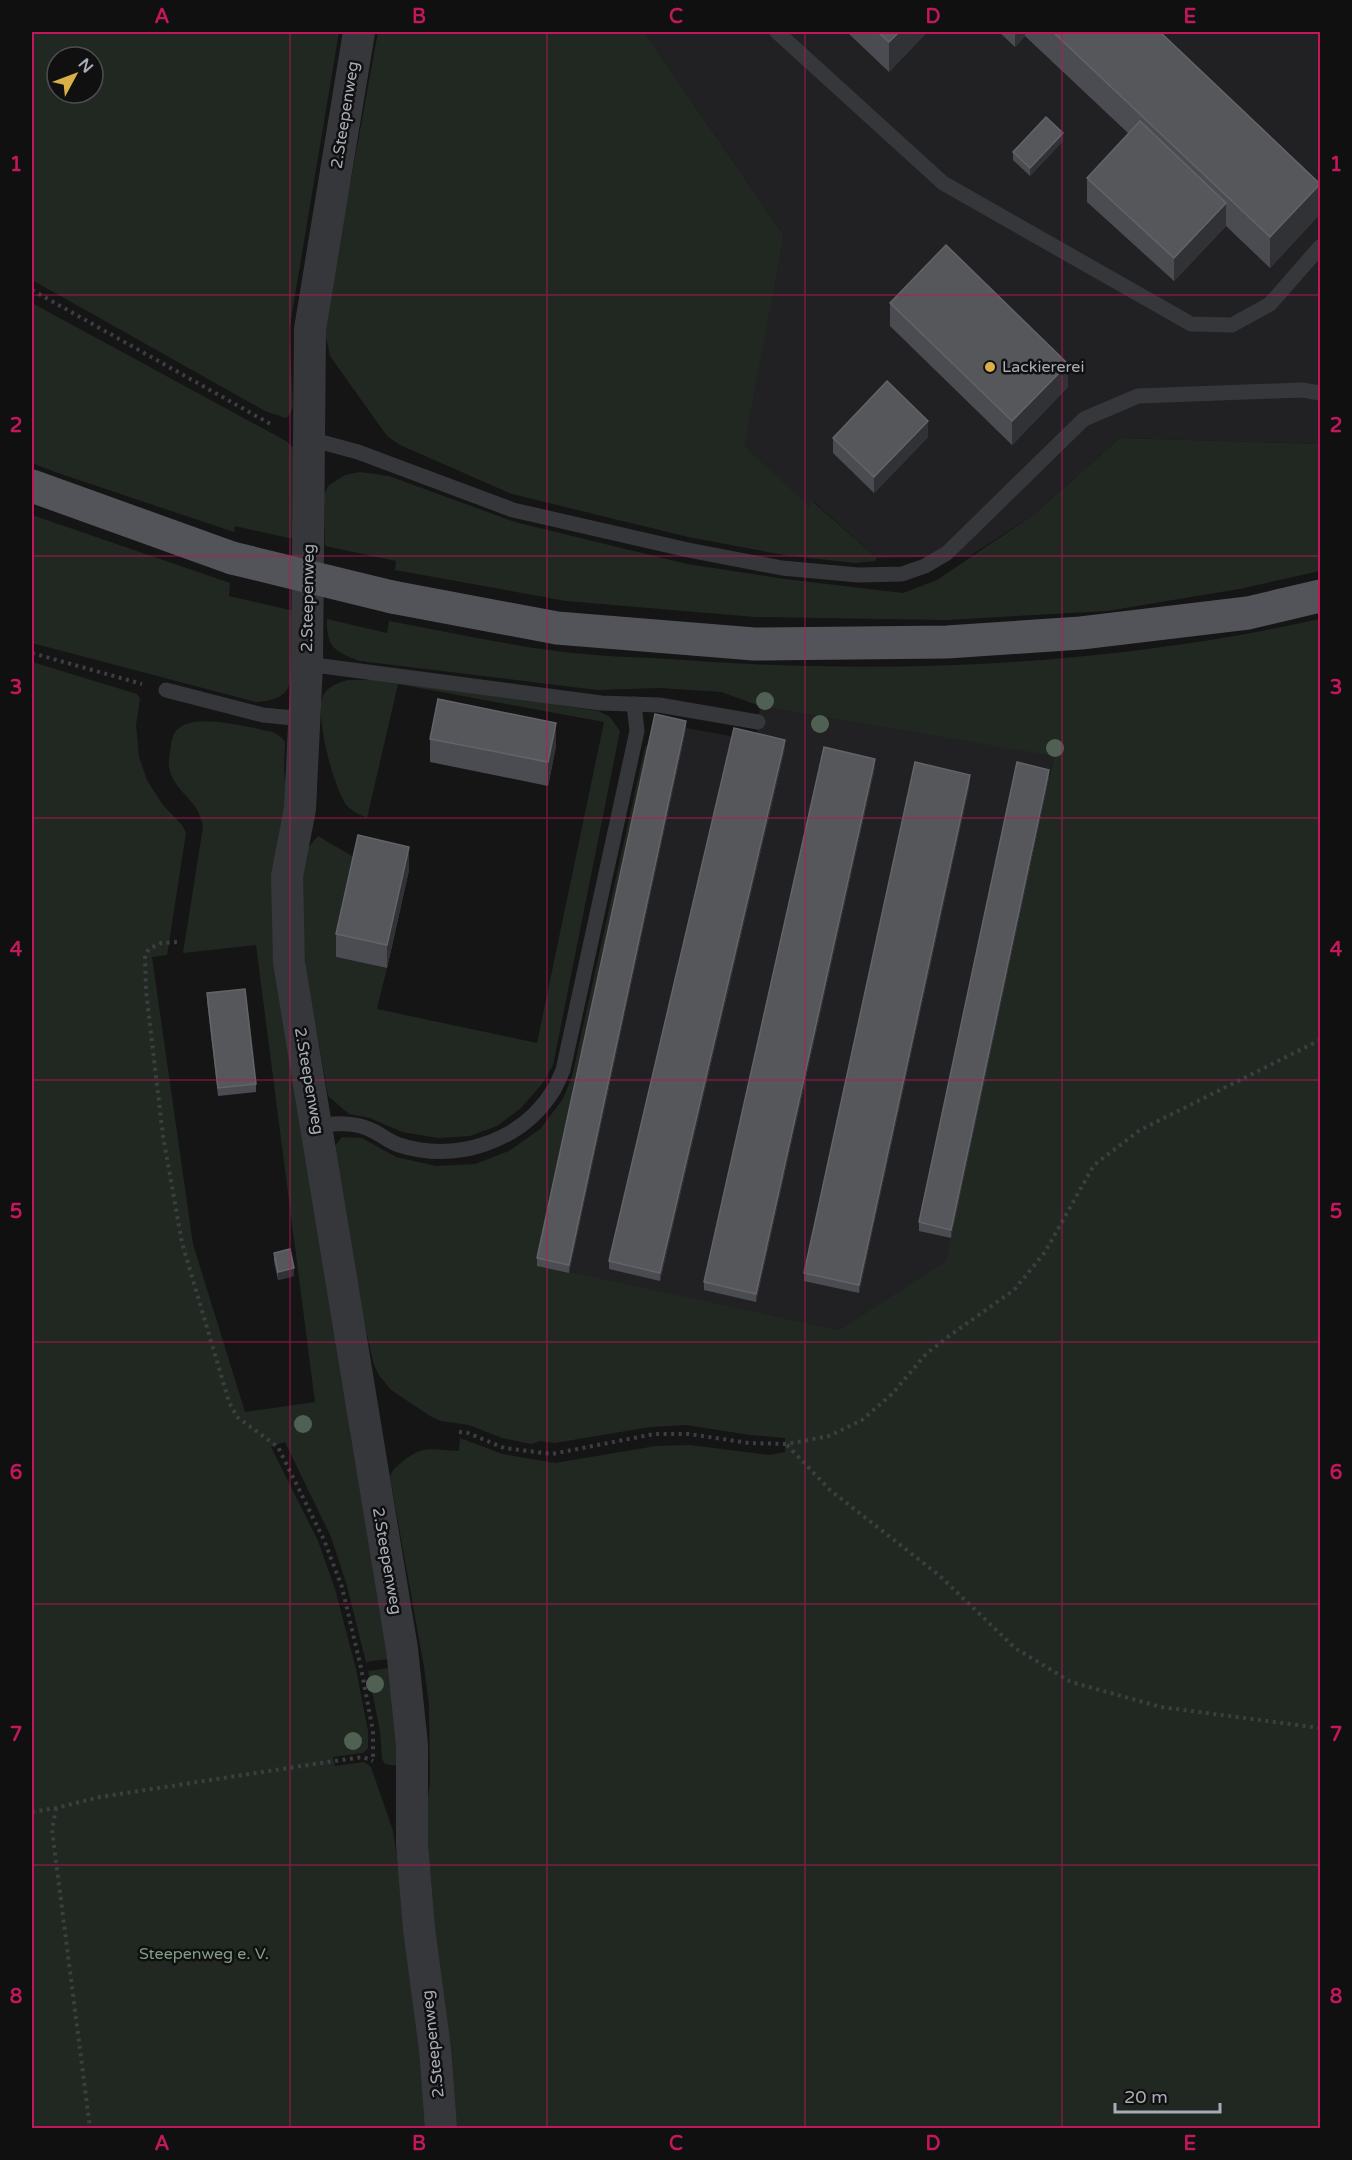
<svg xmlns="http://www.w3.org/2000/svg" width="1352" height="2160" font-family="'Varela Round',sans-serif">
<rect width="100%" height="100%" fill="#151516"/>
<g fill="#212123">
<path d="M644,32H1320V444L1120,438L1033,515L970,556L877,558L814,502L809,506L743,446L784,236Z"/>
<path d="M760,706L1054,755L946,1262L839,1330L537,1266L655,722L756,741Z"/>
</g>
<g fill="#212822" fill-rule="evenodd">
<path d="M32,32H339L289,331L293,407L290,414L286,418L265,411L32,280ZM57,57H93V93H57Z"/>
<path d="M378,32H644L784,236L744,446L809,506L813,502L877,558L875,561L855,563L784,555L688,537L512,494L400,445L387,436L330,356L324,328Z"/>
<path d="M32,303L286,441L294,448L298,540L235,526L234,532L55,472L32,463Z"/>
<path d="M1120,438L1320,444V571L1239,589L1107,611L946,620L755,617L566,601L395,570L396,561L325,546L324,494L329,485L345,475L360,472L389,476L515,522L687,564L785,579L903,593L937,580L1033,515Z"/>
<path d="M32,515L230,583L229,596L294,611C293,631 297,677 286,691C279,700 266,701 256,702L32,643Z"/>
<path d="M327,619L387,633L389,621C445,631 500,644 556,651C593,656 632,657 669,659C886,676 1107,666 1320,619V2128H453L422,1845L430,1782L429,1705L424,1667L390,1477C392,1470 396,1467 402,1462C423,1444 433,1450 459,1451L460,1438L502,1454L555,1463L656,1446L690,1445L770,1455L785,1452V1438L750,1435L686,1425L650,1427L555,1443L540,1441L531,1444L502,1438L469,1425L441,1421L430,1416L391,1390L379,1375L374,1365L362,1313L334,1147L342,1137L362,1138L396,1157L436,1166L475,1164L509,1151L540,1129L563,1099L572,1076L645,747L651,740L537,1265L839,1330L946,1261L1054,756L760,706L721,692L660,688L597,690L360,661C335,652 326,647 327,619Z"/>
<path d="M32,662L137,694L140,699L136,725L139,757L147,780L162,804L182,825L186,833L167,955L152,957L193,1244L245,1412L315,1402L256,945L183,953L203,827C199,802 183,798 172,777C167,766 169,757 171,745C172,738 174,730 182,726C204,714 249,728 273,732L281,737L285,742L284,769L287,802L335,1315L351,1437L388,1659L366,1662L347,1586L331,1537L285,1442L271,1447L318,1541L335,1589L356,1669L368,1731V1748L363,1753L333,1757L335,1766L364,1762L371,1767L393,1831L408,1932L429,2128H32Z"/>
<path d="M348,680H403L598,711L610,717L620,731L553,1065L542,1084L521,1108L497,1126L470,1136L438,1138L402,1132L370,1118L349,1114L328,1096L306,970L299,877L306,850L318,836L357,859L336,957L387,968L377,1009L537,1043L604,722L398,684L367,818C360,815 352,811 347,806C334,790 313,711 324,694C330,685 338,683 348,680Z"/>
<path d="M389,1668L402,1746L398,1766L385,1764L382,1759L380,1731L368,1671Z"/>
</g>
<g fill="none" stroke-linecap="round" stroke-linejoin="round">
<g stroke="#3c3e42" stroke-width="4" stroke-dasharray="3 4.5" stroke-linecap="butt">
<path d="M32,290L274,426"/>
<path d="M32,653L142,684"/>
<path d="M177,942L161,943L149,949L145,955L146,991L163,1136L182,1243L229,1402L237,1417L278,1447L324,1540L342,1587L361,1668L373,1731V1761"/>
<path d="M459,1432L468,1433L504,1448L552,1454L654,1434H689L749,1443L787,1444L829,1436L862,1420L893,1393L926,1354L949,1336L1014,1290L1045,1252L1094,1165L1140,1130L1320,1040"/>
<path d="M787,1445L830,1490L940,1576L1015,1648L1071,1682L1161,1707L1320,1728"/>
<path d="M56,1808L52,1830L90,2128"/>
<path d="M32,1812L56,1808L100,1797L334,1761L363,1757L373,1761"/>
</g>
<g stroke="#36373b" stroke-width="15">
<path d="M777,32L943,183L1191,324L1232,325L1270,304L1320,247"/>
<path d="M310,439L358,452L513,510L688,550L782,568L858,575L902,574L925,566L947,553L1084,419L1138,396L1302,390L1320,393"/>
<path d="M307,664L601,703L659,705L758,722"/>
<path d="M166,690L263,715L304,719"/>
<path d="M317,1126C333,1123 356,1122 371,1130C381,1134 389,1142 399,1145C456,1163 521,1142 553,1091C557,1085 560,1077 563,1070L637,731L634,704"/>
</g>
<path stroke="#36373b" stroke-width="32" d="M359,32L310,329L307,664L300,809L287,876L289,962L402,1649L412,1745V1844L419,1929L435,2049L441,2128"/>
<g stroke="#535459" stroke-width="33">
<path d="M32,486L232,558"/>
<path d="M392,597L557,628L754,644L947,642L1081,633L1248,613L1320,596"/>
</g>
<path stroke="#535459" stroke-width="33" d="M232,558L392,597"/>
</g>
<g fill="#506052">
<circle cx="765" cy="701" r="9"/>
<circle cx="820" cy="724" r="9"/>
<circle cx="1055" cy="748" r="9"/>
<circle cx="303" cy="1424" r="9"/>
<circle cx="375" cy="1684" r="9"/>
<circle cx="353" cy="1741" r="9"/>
</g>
<g fill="#4b4c51">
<path d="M847,32H927L889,72Z"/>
<path d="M999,32H1160L1320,183V214L1270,268L1226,226L1174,281L1087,202V178L1129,134L1025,36L1015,47Z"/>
<path d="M1063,141L1030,176L1013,160V152Z"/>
<path d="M890,303L1068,387L1012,445L890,326Z"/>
<path d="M928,437L874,493L833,453V438Z"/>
<path d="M686,729L569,1273L537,1266V1258Z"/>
<path d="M430,739L556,746L548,786L430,762Z"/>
<path d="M785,748L660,1281L609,1269V1261Z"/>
<path d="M875,767L756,1302L704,1290V1282Z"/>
<path d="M1049,778L951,1238L919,1231V1222Z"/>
<path d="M970,783L859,1293L804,1281V1273Z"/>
<path d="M409,870L387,968L336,957V934Z"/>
<path d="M207,993L256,1084V1092L218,1096L207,1001Z"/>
<path d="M274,1253L294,1276L278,1280L274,1261Z"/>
</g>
<g fill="#313235">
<path d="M899,32H927L889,72V42Z"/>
<path d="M1015,32H1025V36L1015,47Z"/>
<path d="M1063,133V141L1030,176V168Z"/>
<path d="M1320,184V214L1270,268V237Z"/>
<path d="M1226,203V226L1174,281V258Z"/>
<path d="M1068,364V387L1012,445V421Z"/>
<path d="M928,421V437L874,493V477Z"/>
<path d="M686,721V729L569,1273V1265Z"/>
<path d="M556,723V746L548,786V762Z"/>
<path d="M785,740V748L660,1281V1273Z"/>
<path d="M875,759V767L756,1302V1294Z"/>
<path d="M1049,770V778L951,1238V1230Z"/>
<path d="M970,775V783L859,1293V1285Z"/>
<path d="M409,847V870L387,968V945Z"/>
<path d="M294,1268V1276L278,1280V1272Z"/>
</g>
<g fill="#55575b" stroke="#626469" stroke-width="1.5">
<path d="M878,32H899L889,42Z"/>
<path d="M1053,32H1160L1320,184L1270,237Z"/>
<path d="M1046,117L1063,133L1030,168L1013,152Z"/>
<path d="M1140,121L1226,203L1174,258L1087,178Z"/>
<path d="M946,245L1068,364L1012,421L890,303Z"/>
<path d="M887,381L928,421L874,477L833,438Z"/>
<path d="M438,699L556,723L548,762L430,739Z"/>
<path d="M655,714L686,721L569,1265L537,1258Z"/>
<path d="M734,728L785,740L660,1273L609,1261Z"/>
<path d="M824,747L875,759L756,1294L704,1282Z"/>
<path d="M915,762L970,775L859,1285L804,1273Z"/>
<path d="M1017,762L1049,770L951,1230L919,1222Z"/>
<path d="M358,835L409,847L387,945L336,934Z"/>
<path d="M245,989L256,1084L218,1088L207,993Z"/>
<path d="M290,1249L294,1268L278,1272L274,1253Z"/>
</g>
<path fill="none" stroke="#c2185b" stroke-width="1.5" stroke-opacity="0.55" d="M290,32V2128M547,32V2128M805,32V2128M1062,32V2128M32,295H1320M32,556H1320M32,818H1320M32,1080H1320M32,1342H1320M32,1604H1320M32,1865H1320"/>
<circle fill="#dbaf48" stroke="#101011" stroke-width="2" cx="990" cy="367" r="6"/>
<g text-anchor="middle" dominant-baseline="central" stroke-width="5" stroke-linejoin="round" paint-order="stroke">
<g font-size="16" fill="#a8acb5" stroke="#101011">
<text transform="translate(345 115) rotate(-81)">2.Steepenweg</text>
<text transform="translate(308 598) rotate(-89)">2.Steepenweg</text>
<text transform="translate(309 1081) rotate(80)">2.Steepenweg</text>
<text transform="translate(387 1561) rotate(80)">2.Steepenweg</text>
<text transform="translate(433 2044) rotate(-96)">2.Steepenweg</text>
</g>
<g font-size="16" fill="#a8acb5" stroke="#101011" text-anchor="start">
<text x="1002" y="367">Lackiererei</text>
</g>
<g font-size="16" fill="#819d84" stroke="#101011">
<text x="204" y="1954">Steepenweg e. V.</text>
</g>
</g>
<rect width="1352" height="2160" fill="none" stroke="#101011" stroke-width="66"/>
<g transform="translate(75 75) rotate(49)"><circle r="28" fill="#101011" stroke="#4d4e53" stroke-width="1.5"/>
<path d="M0-4.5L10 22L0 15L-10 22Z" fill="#dbaf48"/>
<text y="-9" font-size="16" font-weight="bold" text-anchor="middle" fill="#a8acb5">N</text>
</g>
<path d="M1115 2103v9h105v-9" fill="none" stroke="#a8acb5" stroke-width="3"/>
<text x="1124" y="2103" font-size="18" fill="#a8acb5" stroke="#101011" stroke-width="4.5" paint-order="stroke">20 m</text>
<rect x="33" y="33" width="1286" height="2094" fill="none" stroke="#c2185b" stroke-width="2"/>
<g font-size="20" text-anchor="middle" font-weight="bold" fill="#c2185b">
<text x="162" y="23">A</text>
<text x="419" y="23">B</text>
<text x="676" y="23">C</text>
<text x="933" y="23">D</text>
<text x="1190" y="23">E</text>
<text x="16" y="171">1</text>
<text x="1336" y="171">1</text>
<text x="16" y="432">2</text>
<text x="1336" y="432">2</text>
<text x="16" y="694">3</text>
<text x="1336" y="694">3</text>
<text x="16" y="956">4</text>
<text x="1336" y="956">4</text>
<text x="16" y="1218">5</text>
<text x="1336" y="1218">5</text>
<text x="16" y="1479">6</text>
<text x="1336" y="1479">6</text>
<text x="16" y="1741">7</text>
<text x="1336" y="1741">7</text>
<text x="16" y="2003">8</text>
<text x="1336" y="2003">8</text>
<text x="162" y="2150">A</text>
<text x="419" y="2150">B</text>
<text x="676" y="2150">C</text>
<text x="933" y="2150">D</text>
<text x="1190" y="2150">E</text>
</g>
</svg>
